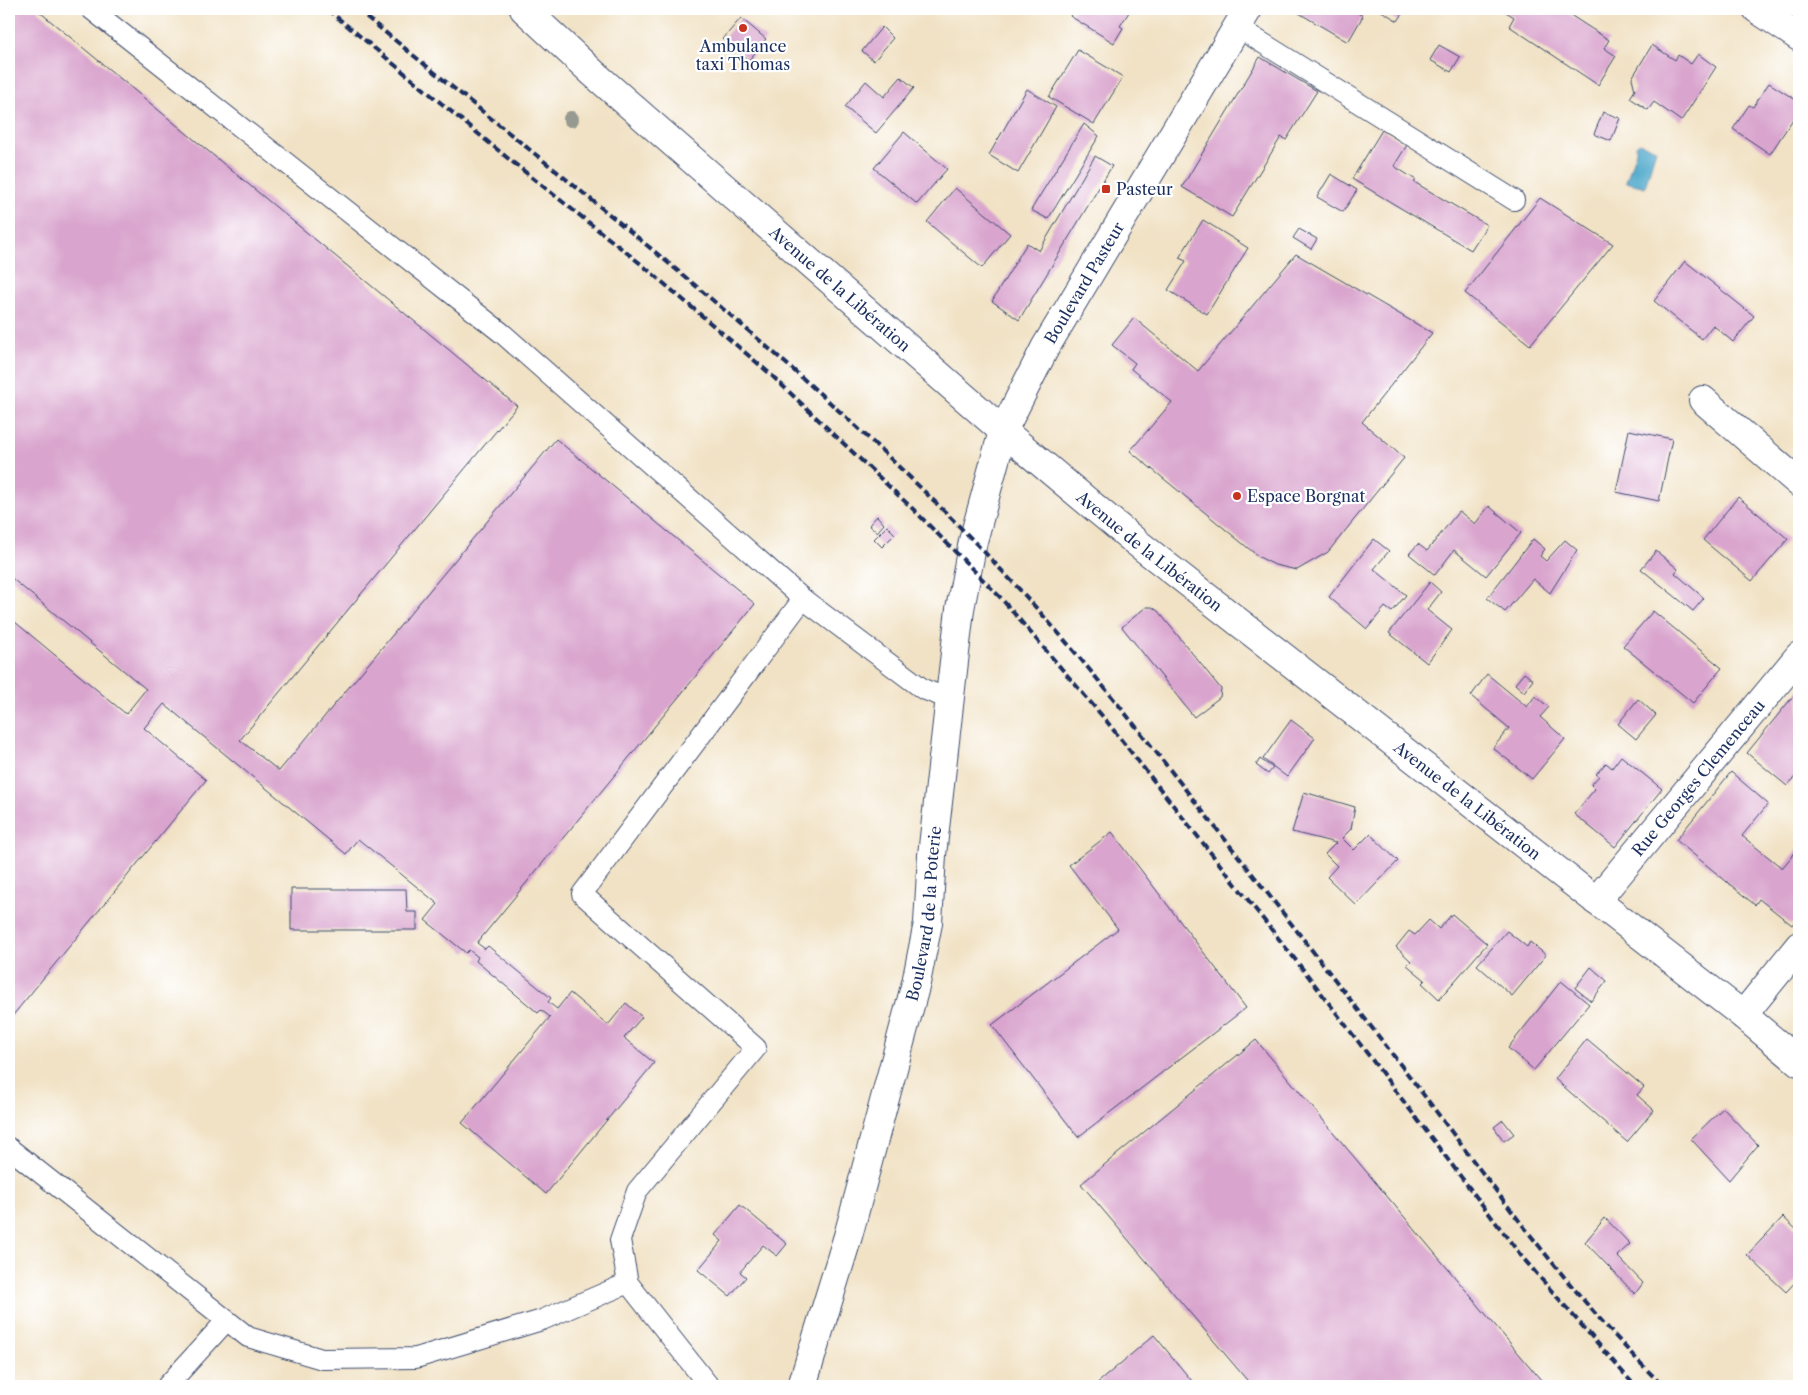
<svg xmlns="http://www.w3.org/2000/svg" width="1808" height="1395" font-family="'Libre Caslon Text',serif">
<rect width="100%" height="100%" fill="#fff"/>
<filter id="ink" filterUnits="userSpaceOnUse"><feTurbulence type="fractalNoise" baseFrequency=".02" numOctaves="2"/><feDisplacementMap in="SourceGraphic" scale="10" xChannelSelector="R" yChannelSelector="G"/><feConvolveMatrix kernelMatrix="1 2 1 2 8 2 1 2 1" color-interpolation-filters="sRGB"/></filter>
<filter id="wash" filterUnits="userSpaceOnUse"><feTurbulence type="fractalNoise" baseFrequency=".0096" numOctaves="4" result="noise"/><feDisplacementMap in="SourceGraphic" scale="20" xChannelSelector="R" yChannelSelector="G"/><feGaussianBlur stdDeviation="1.12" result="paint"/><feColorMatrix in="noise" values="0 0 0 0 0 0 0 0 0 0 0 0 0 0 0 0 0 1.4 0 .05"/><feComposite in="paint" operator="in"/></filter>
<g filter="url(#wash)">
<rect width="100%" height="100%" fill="#f1e2c5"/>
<path fill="#4ca7ca" stroke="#346b94" d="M1639,143L1656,149L1645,187L1626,182L1636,151V146Z"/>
<g id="blocks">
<g fill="#d9a4ce">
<path d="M9,9H36L517,406L240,740L279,771L556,439L755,604L477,943L485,949L488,946L551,998L548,1002L557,1009L570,993L608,1025L626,1003L642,1017L624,1038L654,1063L546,1194L462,1123L550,1017L541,1010L538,1013L476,961L478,957L469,950L466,953L425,920L438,904L358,839L346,854L164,704L144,728L206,780L9,1020V617L126,714L146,689L9,576Z"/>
<path d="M1075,9H1131L1120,26L1123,28L1114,43L1070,16Z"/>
<path d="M1292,9H1351L1363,16L1348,42Z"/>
<path d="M1378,9H1406L1398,21Z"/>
<path d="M1501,9H1561L1609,40L1604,48L1616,56L1598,85L1509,26L1514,17Z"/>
<path d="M741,18L766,39L749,60L723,39Z"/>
<path d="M882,27L893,38L874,61L862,51Z"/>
<path d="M1439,45L1460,57L1451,72L1430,60Z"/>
<path d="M1652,45L1675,60L1678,55L1691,64L1698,54L1716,67L1681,121L1654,102L1648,110L1630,98L1635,90L1632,78Z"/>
<path d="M1078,50L1123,77L1094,124L1049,97Z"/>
<path d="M1260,57L1317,91L1286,140L1281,137L1232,217L1182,187Z"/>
<path d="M901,77L914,88L876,133L845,107L866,81L884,97Z"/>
<path d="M1769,83L1799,102V110L1770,154L1733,129L1749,105L1753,107Z"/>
<path d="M1027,89L1056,107L1018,173L989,155Z"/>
<path d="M1603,112L1620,118L1611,141L1594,134Z"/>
<path d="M1084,124L1099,136L1048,219L1031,210Z"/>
<path d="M1382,130L1407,145L1394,166L1416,180L1414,182L1487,225L1471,250L1352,179Z"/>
<path d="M904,132L947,169L917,204L874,168Z"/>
<path d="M1095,156L1112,166L1019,320L992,301L1027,243L1039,251Z"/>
<path d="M1331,174L1357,190L1343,212L1317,197Z"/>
<path d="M955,188L1010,234L982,268L927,222Z"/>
<path d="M1540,198L1613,244L1530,345L1465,293Z"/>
<path d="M1203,220L1248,248L1207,314L1168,290L1186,261L1179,258Z"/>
<path d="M1299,229L1317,239L1311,249L1293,238Z"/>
<path d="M1296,254L1432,333L1362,422L1404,458L1328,552L1297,570L1275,565L1259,557L1130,451L1172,402L1131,369L1135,363L1112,345L1134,318L1198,371Z"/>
<path d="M1685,261L1754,316L1733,342L1713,325L1702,339L1654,301Z"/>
<path d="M1629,430L1672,439L1659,501L1616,492Z"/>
<path d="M1738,497L1788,539L1752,581L1703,540Z"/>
<path d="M1489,506L1521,533L1486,576L1454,550L1435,575L1409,554L1418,544L1427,551L1459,511L1475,524Z"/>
<path d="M877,516L884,524L877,532L869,525Z"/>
<path d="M887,526L895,534L882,547L874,539Z"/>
<path d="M1374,539L1389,551L1374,569L1406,595L1392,612L1385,607L1367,629L1329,597Z"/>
<path d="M1533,539L1545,549L1540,556L1546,561L1565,540L1577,550L1550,593L1533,579L1505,612L1487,598Z"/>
<path d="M1656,551L1678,569L1675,573L1704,598L1693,611L1641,569Z"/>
<path d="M1430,582L1441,592L1427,610L1452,630L1427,663L1389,633Z"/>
<path d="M1146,607H1152L1158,611L1221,689L1220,697L1194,717L1122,627Z"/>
<path d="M1653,611L1722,668L1693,703L1623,646Z"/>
<path d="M1524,673L1533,680L1524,692L1515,684Z"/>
<path d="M1487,674L1527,707L1535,696L1549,707L1540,717L1565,739L1532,779L1493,748L1509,728L1471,696Z"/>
<path d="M1799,689V772L1787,786L1747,753Z"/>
<path d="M1638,699L1656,715L1636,739L1618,724Z"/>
<path d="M1291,720L1315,738L1287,777L1263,759Z"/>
<path d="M1621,756L1662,789L1615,847L1574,814L1595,789L1591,785L1599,776L1596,774L1606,763L1612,768Z"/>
<path d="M1260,759L1273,768L1268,774L1256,765Z"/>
<path d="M1731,772L1768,804L1742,836L1782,868L1799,848V916L1792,925L1759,899L1755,905L1676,840Z"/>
<path d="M1304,792L1355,807L1351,829L1342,838L1354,850L1370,834L1398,861L1356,905L1327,877L1337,866L1325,854L1336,843L1292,832Z"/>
<path d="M1112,832L1246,1008L1078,1137L992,1025L1118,929L1069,865Z"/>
<path d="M291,889H406L407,912H417V930H291Z"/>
<path d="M1452,914L1487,944L1439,999L1422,983L1425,980L1407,965L1411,961L1396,947L1409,931L1415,935L1429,920L1439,929Z"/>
<path d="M1507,931L1527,947L1530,942L1546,955L1512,996L1477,965Z"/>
<path d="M1591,967L1607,981L1591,1001L1575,988Z"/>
<path d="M1561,981L1589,1004L1534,1070L1508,1048Z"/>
<path d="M1587,1039L1644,1087L1637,1095L1654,1110L1627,1142L1555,1079Z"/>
<path d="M1256,1040L1546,1386H1252L1081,1184Z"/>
<path d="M1723,1108L1758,1145L1729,1180L1691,1139Z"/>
<path d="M1503,1120L1514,1134L1504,1141L1494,1127Z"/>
<path d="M740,1205L787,1244L777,1256L763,1245L740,1272L746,1277L730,1296L698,1270L722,1241L715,1235Z"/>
<path d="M1783,1217L1799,1232V1278L1786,1292L1747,1255Z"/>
<path d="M1605,1218L1630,1244L1617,1256L1643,1283L1635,1294L1585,1242Z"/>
<path d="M1154,1335L1196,1386H1094Z"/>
</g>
</g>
</g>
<g filter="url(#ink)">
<use href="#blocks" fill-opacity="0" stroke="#3b4a6d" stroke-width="1"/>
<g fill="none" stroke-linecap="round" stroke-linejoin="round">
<g stroke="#3b4a6d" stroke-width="22">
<g id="service">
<path d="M91,9L503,334L803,599"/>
<path d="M1237,27L1514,200"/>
<path d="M9,1148L248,1337L322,1359L416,1358L542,1320L628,1283"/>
<path d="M167,1386L226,1321"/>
<path d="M709,1386L628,1283L620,1240L637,1191L756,1048L582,894L803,599L923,689L949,699"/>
</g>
</g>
<g stroke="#3b4a6d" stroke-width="30">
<g id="minor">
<path d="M1757,9L1799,37"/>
<path d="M1703,400L1799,483"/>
<path id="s1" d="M1003,431L1045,348L1248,9"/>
<path id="s2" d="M1596,901L1799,656"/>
<path d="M1743,1015L1799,946"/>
</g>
</g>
<g stroke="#3b4a6d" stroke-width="30">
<g id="tertiary">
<path id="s3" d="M524,9L593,73L1003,431L1136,542L1743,1015L1799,1062"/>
<path id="s4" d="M802,1386L848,1236L916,983L928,923L932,855L960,609L973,541L1003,431"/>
</g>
</g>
<use href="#service" stroke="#fff" stroke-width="20"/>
<use href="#minor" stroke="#fff" stroke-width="28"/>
<use href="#tertiary" stroke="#fff" stroke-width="28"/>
<g stroke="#1b2f5e" stroke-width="4" stroke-dasharray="8 4" stroke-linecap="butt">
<path d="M327,9L510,160L641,264L768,372L914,510L1000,597L1104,718L1309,977L1522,1257L1635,1386"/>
<path d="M357,9C578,192 809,364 1006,575C1074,647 1135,725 1196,803C1272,898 1346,994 1420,1090C1497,1192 1572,1296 1663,1386"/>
</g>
</g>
<circle fill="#979a90" cx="571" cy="119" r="8"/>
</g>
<g fill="#c8321e" stroke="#fff" stroke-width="2">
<circle cx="743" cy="28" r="5"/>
<rect x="1101" y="184" width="10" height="10" rx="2.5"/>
<circle cx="1237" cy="496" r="5"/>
</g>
<g text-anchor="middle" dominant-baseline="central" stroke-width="4.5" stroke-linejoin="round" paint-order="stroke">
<g font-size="16" fill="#1b2f5e" stroke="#fff" text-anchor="start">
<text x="743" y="46" text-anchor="middle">Ambulance<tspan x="743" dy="18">taxi Thomas</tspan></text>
<text x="1116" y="189">Pasteur</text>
<text x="1247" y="496">Espace Borgnat</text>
</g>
<g font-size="16" fill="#1b2f5e" stroke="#fff">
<text stroke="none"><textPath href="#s1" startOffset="169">Boulevard Pasteur</textPath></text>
<text stroke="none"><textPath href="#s3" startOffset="422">Avenue de la Libération</textPath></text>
<text stroke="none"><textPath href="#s3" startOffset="828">Avenue de la Libération</textPath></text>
<text stroke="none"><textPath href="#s2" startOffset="160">Rue Georges Clemenceau</textPath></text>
<text stroke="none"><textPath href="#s3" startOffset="1232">Avenue de la Libération</textPath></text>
<text stroke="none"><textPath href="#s4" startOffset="489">Boulevard de la Poterie</textPath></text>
</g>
</g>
<rect width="1808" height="1395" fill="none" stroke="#fff" stroke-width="30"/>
</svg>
